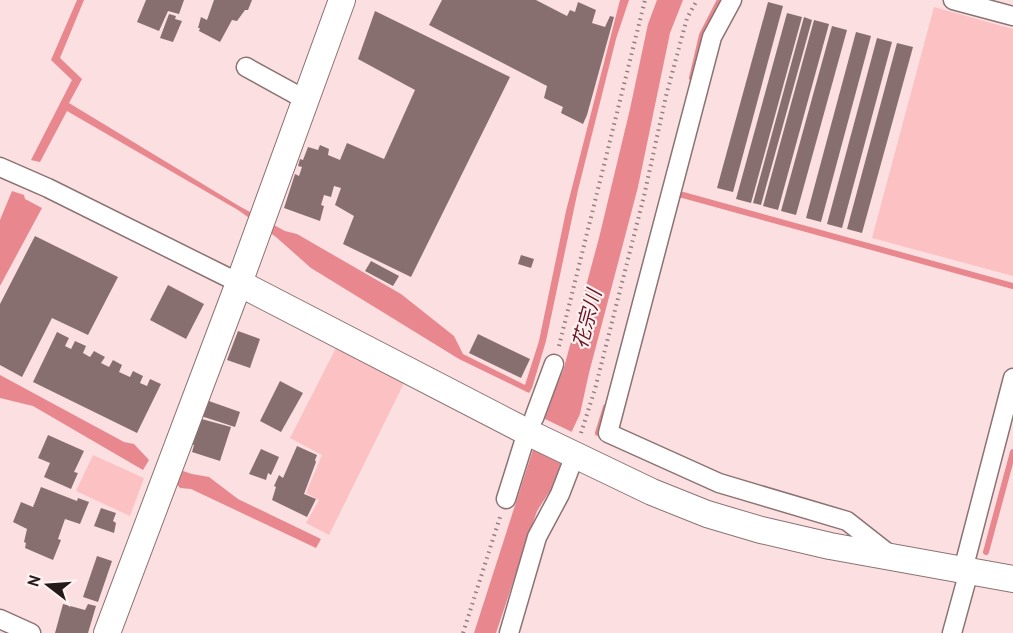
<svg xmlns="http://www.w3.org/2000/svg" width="1013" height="633" font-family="'PT Sans','Noto Sans JP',sans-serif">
<rect width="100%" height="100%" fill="#fce0e1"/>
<g fill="#fbc1c3">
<path d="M934,7L1013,29V276L872,238Z"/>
<path d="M336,348L404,383L329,535L306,523L319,500L306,493L322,455L290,438Z"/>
<path d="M93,455L144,478L130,516L76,491Z"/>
</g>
<g fill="#e8878d">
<path d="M77,0H84L60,58L82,79L69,103L239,206L285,231L297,234L401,294L454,336L463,354L525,385L539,341L566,211L620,0H629L616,39L578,190L546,341L532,388L529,393L459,359L311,268L276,237L238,210L67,111L40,162L31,160L72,80L51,60Z"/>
<path d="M657,0H683L670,33L638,187L589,373L580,414L572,431L553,486L537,511L496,633H474L547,406L563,371L599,238L630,109L648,24Z"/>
<path d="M12,191L24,195L25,199L42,208L0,286V220Z"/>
<path d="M0,375L124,442L134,444L149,460L143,470L33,406L0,398Z"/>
<path d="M183,471L192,474L209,477L238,499L321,539L316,548L191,489L180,488L175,482L178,473Z"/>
</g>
<path fill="#fce0e1" d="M541,417L574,433L564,465L531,448Z"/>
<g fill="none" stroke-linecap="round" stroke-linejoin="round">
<g stroke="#e8878d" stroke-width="6">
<path d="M692,78L702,35L720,0"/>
<path d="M673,195H683L1013,286"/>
<path d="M598,433L606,407"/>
<path d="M986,552L1013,452"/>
</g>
</g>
<g fill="#876f6f">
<path d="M146,0H184L179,14L168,11L159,31L137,22Z"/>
<path d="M214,0H252L248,10H245L237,21L232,20L220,42L199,31L200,28H198L201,17L207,20Z"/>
<path d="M442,0H536L567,16L570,10L575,12L578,2L596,10L592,23L605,27L610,16L614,17L587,115L583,124L561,113L563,107L544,98L547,86L429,25Z"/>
<path d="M768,2L783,6L733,192L717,188Z"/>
<path d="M375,11L510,77L411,277L343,244L354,216L335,205L341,188L334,186L331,197L324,195L321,205L324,206L320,221L284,208L295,174L299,176L302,167L298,166L300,159L303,160L308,147L318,150L320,145L329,149L328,155L340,160L347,143L384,159L415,90L358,59Z"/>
<path d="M787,13L802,17L751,203L736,199Z"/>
<path d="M169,14L176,16L175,19L182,21L173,42L160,38Z"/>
<path d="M804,17L812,20L761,205L753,203Z"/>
<path d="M814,20L829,24L778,210L763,206Z"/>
<path d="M832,26L847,30L796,215L781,211Z"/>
<path d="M856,32L871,36L821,222L806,218Z"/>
<path d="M877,38L892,42L842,228L827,224Z"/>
<path d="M897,43L913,47L862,233L847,229Z"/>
<path d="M35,236L118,277L88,335L52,318L22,377L0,365V304Z"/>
<path d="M521,255L534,259L531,268L518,264Z"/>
<path d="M371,261L399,276L393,286L365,271Z"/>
<path d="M168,285L204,304L186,339L150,320Z"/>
<path d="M238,331L260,339L250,368L227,360Z"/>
<path d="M57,332L69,338L65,346L71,349L75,341L86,346L83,353L90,357L94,351L105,357L101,363L109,367L113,360L122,365L119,372L130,377L133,371L143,376L140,383L147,386L150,379L161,384L137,433L33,382Z"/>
<path d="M478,334L530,359L521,378L469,353Z"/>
<path d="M280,381L303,393L281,432L260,421Z"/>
<path d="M206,400L240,412L235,427L201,416Z"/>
<path d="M198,418L231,427L220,461L192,452L194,445L190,443Z"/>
<path d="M48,435L84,451L74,472L78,473L71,489L44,477L50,463L38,458Z"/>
<path d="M297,446L317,455L315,460L316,462L304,494L316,499L307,517L272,500L276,487L274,486L279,475L283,478Z"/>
<path d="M261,449L279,457L271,475L268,473L266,480L249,474Z"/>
<path d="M41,487L77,501L78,498L89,502L80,524L65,519L58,539L61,540L53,560L25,548L26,543L24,542L27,529L13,522L21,502L33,507Z"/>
<path d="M101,508L116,513L113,521L116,523L114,533L94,526Z"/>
<path d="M97,556L112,561L98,602L83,597Z"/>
<path d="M63,604L85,610L88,604L96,606L88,633H55Z"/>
</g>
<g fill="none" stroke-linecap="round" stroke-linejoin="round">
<g stroke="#8b7373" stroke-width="21">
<g id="street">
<path d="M732,0L712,37L608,433L719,483L847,521L889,554"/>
<path d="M953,0L1013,16"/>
<path d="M246,67L295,94"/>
<path d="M0,167L48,188L227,277"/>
<path d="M534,418L554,364"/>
<path d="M506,499L527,432"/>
<path d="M963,570L1013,378"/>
<path d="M0,619L31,633"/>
<path d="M509,633L537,537L560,494L575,455"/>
<path d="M952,633L969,571"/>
</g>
</g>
<g stroke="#8b7373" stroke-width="28">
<g id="secondary">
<path d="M239,283L527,432L652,492L707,514L761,530L830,546L1013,579"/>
<path d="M107,633L239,283L342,0"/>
</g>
</g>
<g stroke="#927f80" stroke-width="4" stroke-dasharray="1.5 4.5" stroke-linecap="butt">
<path d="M559,346L645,0"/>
<path d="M581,433L595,389L644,196L666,96L687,18L697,0"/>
<path d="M463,633L501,514"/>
</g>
<use href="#street" stroke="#fff" stroke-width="18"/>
<use href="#secondary" stroke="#fff" stroke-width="26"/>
</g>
<g text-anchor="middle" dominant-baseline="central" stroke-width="4.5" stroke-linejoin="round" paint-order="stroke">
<g font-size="20" font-style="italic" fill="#6c1624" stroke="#fef2f2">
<text transform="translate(587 319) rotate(-75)">花宗川</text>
</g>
</g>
<g transform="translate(48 585) rotate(287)" stroke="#fef2f2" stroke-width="4.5" paint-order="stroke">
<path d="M0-4.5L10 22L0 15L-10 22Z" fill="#241a1a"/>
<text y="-9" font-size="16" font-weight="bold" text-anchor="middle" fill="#241a1a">N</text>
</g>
</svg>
